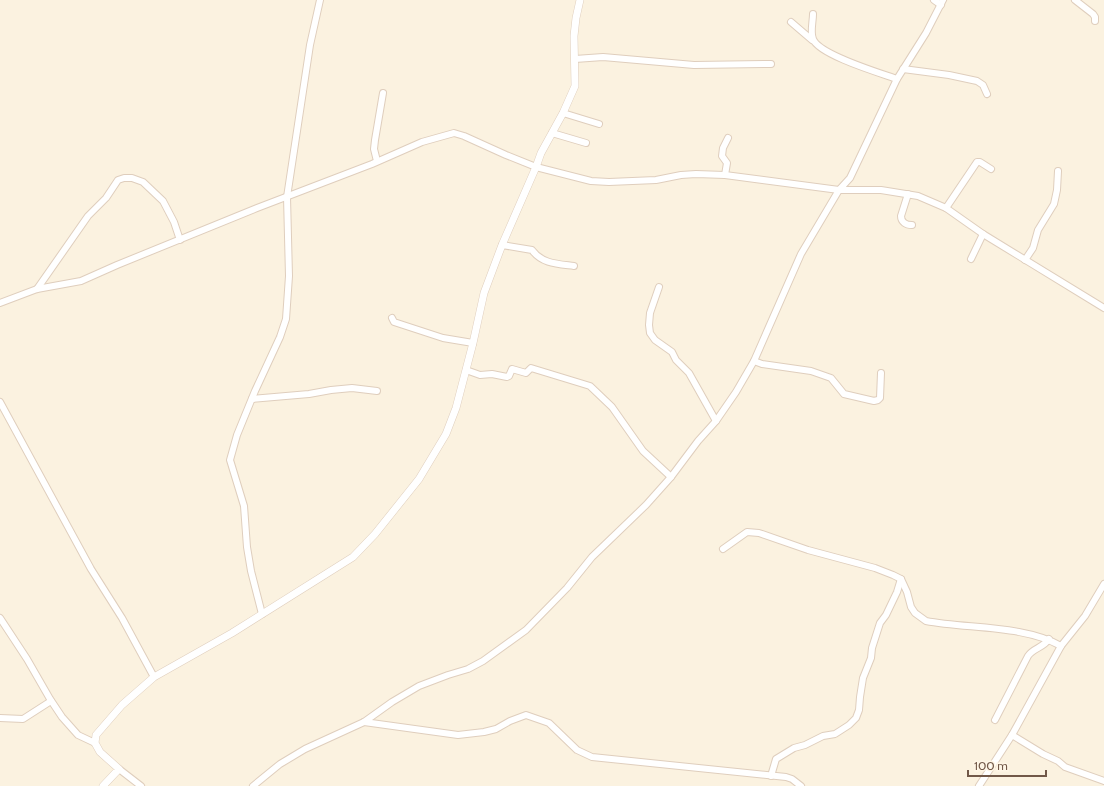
<svg xmlns="http://www.w3.org/2000/svg" width="1104" height="786" font-family="Cabin,sans-serif">
<rect width="100%" height="100%" fill="#fbf2e0"/>
<g fill="none" stroke-linecap="round" stroke-linejoin="round">
<g stroke="#dfcebd" stroke-width="8">
<g id="minor">
<path d="M934,0L941,5"/>
<path d="M1075,0L1093,14L1095,17V21"/>
<path d="M813,14C813,22 810,32 813,39C819,55 880,73 897,79"/>
<path d="M791,22L812,40"/>
<path d="M575,59L603,57L694,65L771,64"/>
<path d="M903,69L949,75L977,81L983,85L987,94"/>
<path d="M563,113L599,124"/>
<path d="M552,133L586,143"/>
<path d="M377,161L374,149L375,140L383,93"/>
<path d="M725,175L727,163L722,156L723,148L728,138"/>
<path d="M908,194L901,216C901,222 906,225 912,225"/>
<path d="M946,208L977,162H980L991,169"/>
<path d="M502,245L532,250C542,264 558,264 574,266"/>
<path d="M971,259L983,234"/>
<path d="M1025,260L1033,248L1038,230L1054,204L1057,190L1058,171"/>
<path d="M659,287L650,313L649,325L650,333L655,340L672,352L676,360L689,373L716,421"/>
<path d="M37,289L88,216L106,198L118,180L124,178H132L143,182L163,201L174,222L180,240"/>
<path d="M0,303L37,289L81,281L117,265L257,208L372,164L422,142L454,133L464,136L506,155L536,167L591,181L609,182L656,180L681,175L696,174L725,175L839,190H881L918,196L946,208L983,234L1104,308"/>
<path d="M392,318L394,322L443,338L473,343"/>
<path d="M754,361L762,364L811,371L831,378L844,394L874,401L878,400L880,398L881,373"/>
<path d="M466,370L480,375L492,374L507,377L509,376L512,369L526,373L531,368L590,386L612,407L643,451L671,477"/>
<path d="M252,399L309,394L331,390L352,388L377,391"/>
<path d="M0,402L91,569L122,618L154,677"/>
<path d="M723,549L747,532L759,533L808,550L875,568L893,575L901,579L907,592L911,607L915,613L926,621C968,629 1024,625 1061,646"/>
<path d="M262,614L251,571L247,547L244,506L230,460L237,435L255,391L280,337L286,319L289,276L287,197L310,45L320,0"/>
<path d="M0,618L27,659L50,699L62,717L78,735L95,743"/>
<path d="M0,718L23,719L51,701"/>
<path d="M995,720L1028,656C1033,648 1043,648 1049,639"/>
<path d="M364,722L458,735L484,732L496,729L510,721L526,715L549,723L577,750L592,757L786,777L792,779L801,786"/>
<path d="M1012,735L1043,754L1058,761L1065,767L1104,781"/>
<path d="M119,769L141,786"/>
<path d="M771,776L776,759L794,748L805,745L823,736L835,734L849,725L856,718L859,710L860,697L863,678L871,658L872,648L880,623L886,615L897,592L901,579"/>
<path d="M253,786L280,764L305,749L364,722L392,702L419,686L448,675L468,669L483,661L526,630L567,588L592,557L646,505L671,477L698,441L716,421L736,392L754,361L801,254L839,190L850,178L897,79L926,33L943,0"/>
<path d="M979,786L1012,735L1061,646L1085,616L1104,584"/>
</g>
</g>
<g stroke="#dfcebd" stroke-width="8">
<path id="tertiary" d="M103,786L119,769L100,752L95,743L96,735L122,705L154,677L232,633L353,557L375,534L419,479L446,434L456,408L473,343L484,293L502,245L536,167L541,153L563,113L575,86L574,36L576,18L580,0"/>
</g>
<use href="#minor" stroke="#fff" stroke-width="6"/>
<use href="#tertiary" stroke="#fff" stroke-width="7"/>
</g>
<path d="M968 770v6h78v-6" fill="none" stroke="#715848" stroke-width="2"/>
<text x="974" y="770" font-size="12" fill="#715848" stroke="#fff6e6" stroke-width="3" paint-order="stroke">100 m</text>
</svg>
